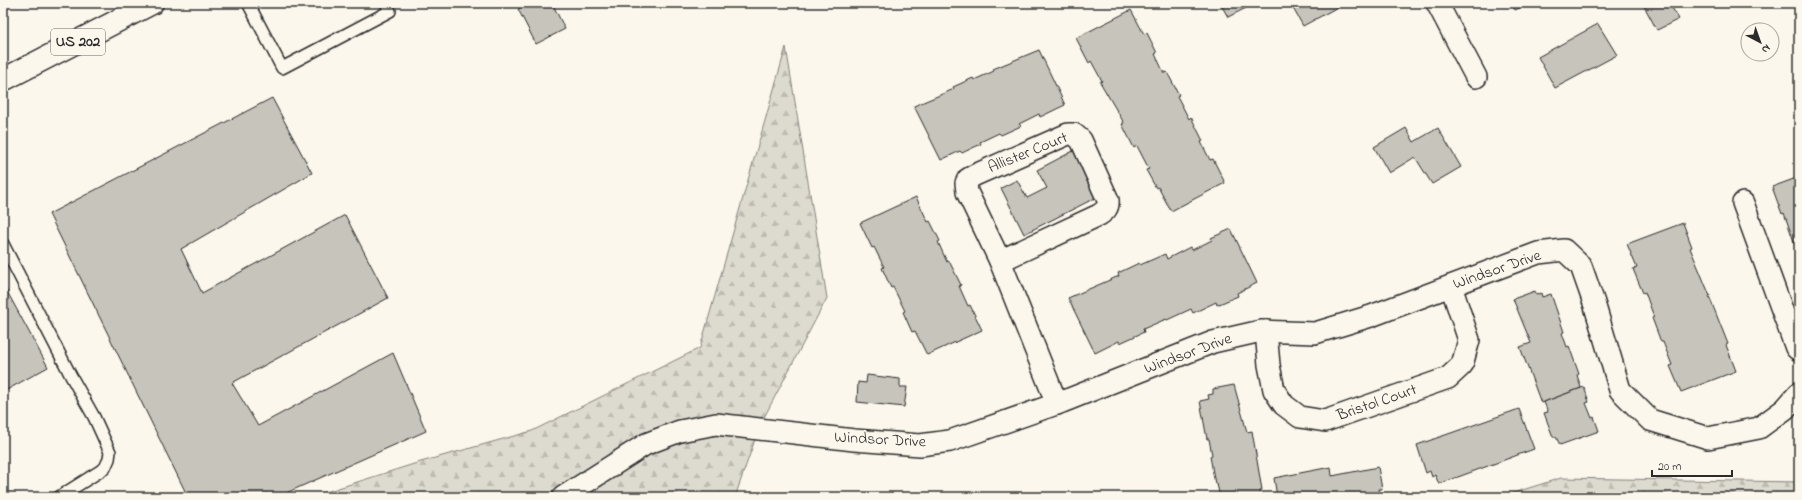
<svg xmlns="http://www.w3.org/2000/svg" width="1802" height="500" font-family="'Indie Flower',sans-serif">
<defs>
<pattern id="forest-firs" width="22" height="20" patternUnits="userSpaceOnUse"><rect width="22" height="20" fill="#dddad0"/><path d="M5 1l3.5 6h-7zM16 11l3.5 6h-7z" fill="#bebbb3"/></pattern>
</defs>
<rect width="100%" height="100%" fill="#fbf7ec"/>
<filter id="ink" filterUnits="userSpaceOnUse"><feTurbulence type="fractalNoise" baseFrequency=".025" numOctaves="2"/><feDisplacementMap in="SourceGraphic" scale="8" xChannelSelector="R" yChannelSelector="G"/><feConvolveMatrix kernelMatrix="1 2 1 2 8 2 1 2 1" color-interpolation-filters="sRGB"/></filter>
<g filter="url(#ink)">
<g fill="url(#forest-firs)" stroke="#84827e">
<path d="M786,47L827,298L760,425L735,497H310L417,463L532,431L700,348Z"/>
<path d="M1561,478L1799,482V497H1500Z"/>
</g>
<g fill="#c7c4bc" stroke="#2b2b2b">
<path d="M529,3H552L565,29L536,44L518,9Z"/>
<path d="M1220,3H1256L1228,17Z"/>
<path d="M1290,3H1345L1303,26Z"/>
<path d="M1511,3H1530L1515,10Z"/>
<path d="M1648,3H1669L1679,19L1657,30L1644,6Z"/>
<path d="M1131,10L1144,34L1147,33L1157,53L1155,54L1164,73L1167,72L1179,95L1177,96L1189,119L1191,117L1203,141L1201,142L1210,160L1213,159L1225,183L1171,211L1158,187L1156,188L1146,170L1149,169L1137,146L1134,148L1122,124L1124,123L1100,82L1102,81L1091,61L1089,63L1076,38Z"/>
<path d="M1598,24L1617,55L1555,88L1538,57Z"/>
<path d="M1039,50L1065,105L1040,117L1039,114L1019,124L1021,126L1001,135L999,133L980,142L981,144L962,153L960,151L941,160L914,106L954,89L953,87L973,78L974,80L994,71L993,69Z"/>
<path d="M272,98L312,173L181,249L202,293L345,215L388,298L232,383L258,426L393,353L426,431L277,497H188L49,214Z"/>
<path d="M1406,128L1414,142L1438,128L1461,167L1432,184L1415,157L1389,173L1374,147Z"/>
<path d="M1075,150L1099,196L1024,234L1001,188L1017,180L1027,198L1047,188L1037,170Z"/>
<path d="M1799,177V256L1784,213L1782,214L1772,187Z"/>
<path d="M916,197L928,222L930,221L940,241L938,242L947,262L949,261L961,285L959,286L968,306L970,305L982,330L927,355L915,331L912,332L903,312L905,311L893,287L891,288L882,268L884,267L874,247L872,248L860,223Z"/>
<path d="M1683,223L1692,247L1690,248L1710,296H1709L1728,344L1726,345L1736,371L1681,392L1670,366L1672,365L1663,342H1661L1652,318L1654,317L1645,292L1643,293L1633,269L1637,268L1627,244Z"/>
<path d="M1231,229L1257,283L1237,293L1238,296L1217,305L1216,302L1193,313L1191,309L1167,320L1166,319L1143,329L1144,332L1120,343L1119,341L1095,353L1068,298L1119,276L1118,273L1139,263L1140,265L1165,254L1167,259L1190,247L1192,250L1212,240L1211,238Z"/>
<path d="M3,284L48,367L3,392Z"/>
<path d="M1535,291L1536,295L1541,293L1542,297L1551,294L1564,332L1562,333L1567,347L1569,346L1579,374L1577,375L1581,388L1541,403L1520,347L1531,343L1513,299Z"/>
<path d="M867,375L900,379V387H907L904,407L857,402L858,382L866,383Z"/>
<path d="M1234,385L1247,432L1252,431L1262,490L1260,491L1261,497H1220L1217,484H1215L1210,456L1212,455L1209,439H1207L1200,401L1209,399L1208,395L1213,394V389Z"/>
<path d="M1584,387L1589,402L1586,403L1592,418L1594,417L1599,431L1560,445L1556,437H1553L1544,413L1548,412L1544,402Z"/>
<path d="M1519,409L1534,449L1439,484L1435,475L1432,477L1430,471L1426,473L1417,445Z"/>
<path d="M1331,467L1332,476L1378,467L1382,489H1379L1380,494L1375,496L1376,497H1277L1274,478Z"/>
</g>
<g fill="none" stroke-linecap="round" stroke-linejoin="round">
<g stroke="#2b2b2b" stroke-width="14">
<g id="service">
<path d="M248,3L282,68L390,11L386,3"/>
<path d="M3,244L71,376L94,417L110,452L109,459L105,468L59,497"/>
</g>
</g>
<g stroke="#2b2b2b" stroke-width="24">
<g id="minor">
<path d="M1437,3L1476,77"/>
<path d="M1068,134H1074L1081,140L1108,200C1109,208 1105,211 1099,215L1000,261L967,192L966,183L968,179L975,175Z"/>
<path d="M1743,203L1796,348L1799,350"/>
<path d="M1000,261L1057,404"/>
<path d="M1266,331L1269,365L1274,390L1284,405L1300,417L1325,421L1448,378L1462,365L1469,340L1451,286"/>
<path d="M563,497L646,444L680,431L716,424L854,440L920,445L950,441L1062,402L1213,342L1261,331L1315,333L1371,316L1538,253L1564,250L1581,266L1594,303L1620,390L1650,420L1708,438L1759,428L1785,409L1799,393"/>
</g>
</g>
<g stroke="#2b2b2b" stroke-width="25">
<path id="primary" d="M3,80L152,3"/>
</g>
<use href="#service" stroke="#fbf7ec" stroke-width="11"/>
<use href="#minor" stroke="#fbf7ec" stroke-width="21"/>
<use href="#primary" stroke="#fbf7ec" stroke-width="22"/>
</g>
</g>
<g text-anchor="middle" dominant-baseline="central" stroke-width="3" stroke-linejoin="round" paint-order="stroke">
<rect fill="#fbf7ec" stroke="#696865" stroke-width="1" x="51" y="29" width="54" height="26" rx="3"/>
<g font-size="15" font-weight="bold" fill="#2b2b2b">
<text x="78" y="42">US 202</text>
</g>
<g font-size="16" fill="#2b2b2b" stroke="#fbf7ec">
<text transform="translate(1028 153) rotate(-22)">Allister Court</text>
<text transform="translate(1497 270) rotate(-19)">Windsor Drive</text>
<text transform="translate(1188 354) rotate(-20)">Windsor Drive</text>
<text transform="translate(1377 403) rotate(-19)">Bristol Court</text>
<text transform="translate(880 440) rotate(3)">Windsor Drive</text>
</g>
</g>
<rect width="1802" height="500" fill="none" stroke="#fbf7ec" stroke-width="16"/>
<rect x="8" y="8" width="1786" height="484" fill="none" stroke="#2b2b2b" stroke-width="1.5" filter="url(#ink)"/>
<g transform="translate(1760 42) rotate(139)"><circle r="19" fill="#fbf7ec" stroke="#a8a59f"/>
<path d="M0-3L7 15L0 10L-7 15Z" fill="#2b2b2b"/>
<text y="-6" font-size="11" font-weight="bold" text-anchor="middle" fill="#2b2b2b">N</text>
</g>
<path d="M1652 470v6h80v-6" fill="none" stroke="#2b2b2b" stroke-width="2"/>
<text x="1658" y="470" font-size="12" fill="#2b2b2b" stroke="#fbf7ec" stroke-width="3" paint-order="stroke">20 m</text>
</svg>
